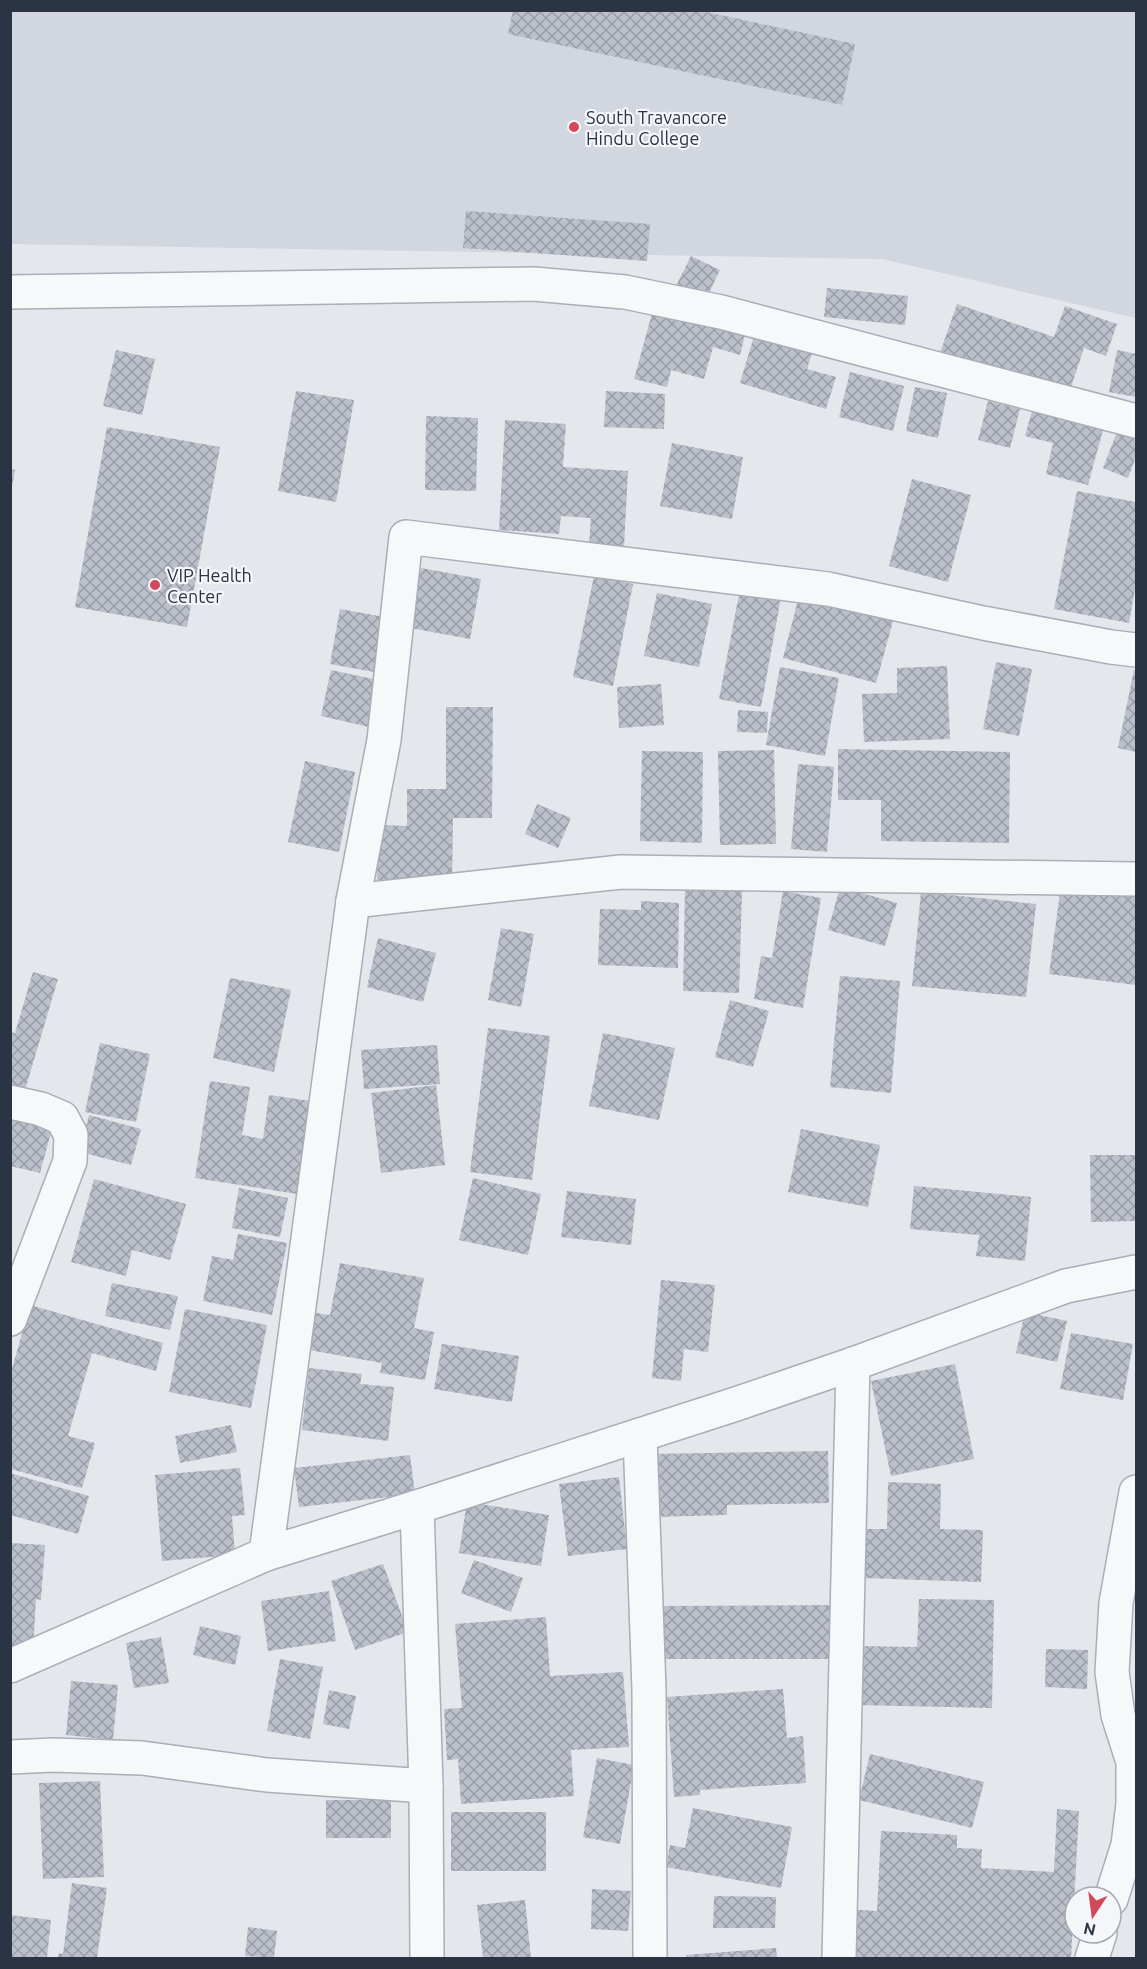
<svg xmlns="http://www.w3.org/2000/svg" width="1147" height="1969" font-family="Ubuntu,sans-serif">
<defs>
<pattern id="building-cross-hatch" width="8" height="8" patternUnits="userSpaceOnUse" patternTransform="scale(1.5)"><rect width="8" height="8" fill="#bbc0ca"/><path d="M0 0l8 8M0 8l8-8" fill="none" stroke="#989da6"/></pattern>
</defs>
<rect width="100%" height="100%" fill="#e4e7ec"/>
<path fill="#d2d6de" d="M11,11H1136V318L882,259L11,244Z"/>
<g fill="url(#building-cross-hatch)">
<path d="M513,10H697L855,44L842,105L508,34Z"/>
<path d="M466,211L650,224L647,261L463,248Z"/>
<path d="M691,256L720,270L705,301L676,286Z"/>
<path d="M827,288L908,296L905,325L824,317Z"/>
<path d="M957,304L1054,337L1065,306L1117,324L1106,356L1084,348L1068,396L940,353Z"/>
<path d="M653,310L745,335L740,355L713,347L704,379L671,370L667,387L634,379Z"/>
<path d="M754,336L812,353L807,369L836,377L826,409L740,383Z"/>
<path d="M116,350L155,359L142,415L103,406Z"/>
<path d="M1117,350L1136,354V397L1109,392Z"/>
<path d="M850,372L904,386L893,431L839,417Z"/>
<path d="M915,387L947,393L938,438L906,431Z"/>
<path d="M296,391L354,400L336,502L278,491Z"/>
<path d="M606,391L665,394L664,429L604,427Z"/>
<path d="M1035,400L1106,419L1088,485L1046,474L1053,443L1025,436Z"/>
<path d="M988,401L1020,409L1010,448L978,440Z"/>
<path d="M426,416L478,418L476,491L425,490Z"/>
<path d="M505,420L566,424L563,467L628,471L624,547L589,545L591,518L561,516L559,534L499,530Z"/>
<path d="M107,427L220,447L187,627L75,607Z"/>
<path d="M1117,432L1136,440V457L1128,478L1103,468Z"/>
<path d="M672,443L743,457L732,519L660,506Z"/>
<path d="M10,469L15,470L12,487H10Z"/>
<path d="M912,479L971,495L948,582L889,566Z"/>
<path d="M1077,491L1136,502V584L1129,623L1054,609Z"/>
<path d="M421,568L481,579L470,639L410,628Z"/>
<path d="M594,576L633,584L613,686L573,677Z"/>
<path d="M741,584L782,592L761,707L719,699Z"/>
<path d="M657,593L712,604L699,667L644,656Z"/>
<path d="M799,596L893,621L876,683L783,658Z"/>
<path d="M340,609L390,618L380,673L330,664Z"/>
<path d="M996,662L1032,669L1019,736L983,729Z"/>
<path d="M947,666L950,739L864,742L862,694L897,693V668Z"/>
<path d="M780,667L839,678L825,756L766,745Z"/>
<path d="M331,670L378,680L369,727L321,716Z"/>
<path d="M1134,670H1136V752L1118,748Z"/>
<path d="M661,684L664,725L619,728L617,687Z"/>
<path d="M446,707H493L492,818H453L452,881L377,880L378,825L407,826V789H446Z"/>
<path d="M738,710L768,712L767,733L737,732Z"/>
<path d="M838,749L1010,752L1009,843L881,841V800H838Z"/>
<path d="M774,750L776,844L720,845L718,751Z"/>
<path d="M642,751L703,752L702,843L640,841Z"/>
<path d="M305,761L355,772L339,852L288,842Z"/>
<path d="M798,764L834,767L827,852L791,849Z"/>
<path d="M537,804L571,818L558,848L525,834Z"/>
<path d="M1061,885L1136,895V985L1049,974Z"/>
<path d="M840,887L897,903L885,946L828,930Z"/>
<path d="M685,888L742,890L739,993L683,991Z"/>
<path d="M783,891L821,898L803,1008L754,999L761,956L772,958Z"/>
<path d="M921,892L1036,904L1026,997L912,986Z"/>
<path d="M641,901L679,903L678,968L598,965L600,909L641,910Z"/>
<path d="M501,928L534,934L521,1007L488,1000Z"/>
<path d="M378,938L436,953L423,1002L367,987Z"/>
<path d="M33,972L58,979L25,1090L10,1086V1032L15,1033Z"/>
<path d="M840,976L900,981L891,1093L830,1087Z"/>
<path d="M230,978L291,990L274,1072L213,1058Z"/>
<path d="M730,1000L769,1011L753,1067L715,1057Z"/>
<path d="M488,1028L550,1036L532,1180L470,1172Z"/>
<path d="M603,1033L675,1048L659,1120L589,1106Z"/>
<path d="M100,1043L150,1054L136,1122L85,1112Z"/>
<path d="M437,1045L440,1084L364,1089L361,1050Z"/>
<path d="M210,1081L250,1087L242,1135L263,1139L269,1095L311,1101L297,1194L195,1178Z"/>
<path d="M436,1085L445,1165L381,1173L371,1093Z"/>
<path d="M89,1115L141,1129L131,1165L80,1152Z"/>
<path d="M12,1118L52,1129L40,1173L10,1166Z"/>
<path d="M801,1129L880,1145L868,1207L788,1192Z"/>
<path d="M1090,1155H1136V1221L1091,1222Z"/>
<path d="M473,1178L541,1194L528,1255L459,1240Z"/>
<path d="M94,1179L186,1204L170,1260L132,1250L126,1276L71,1262Z"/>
<path d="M914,1186L1031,1197L1025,1261L976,1256L979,1235L910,1229Z"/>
<path d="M239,1188L288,1198L280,1237L232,1228Z"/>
<path d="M567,1191L636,1199L631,1245L561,1237Z"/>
<path d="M238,1234L287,1243L272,1315L203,1301L212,1256L233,1260Z"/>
<path d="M340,1263L424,1278L414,1328L434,1332L425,1380L380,1373L382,1363L309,1350L316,1313L330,1315Z"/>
<path d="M661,1280L715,1285L708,1352L684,1349L681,1381L652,1378Z"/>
<path d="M112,1283L178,1296L170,1330L105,1316Z"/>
<path d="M30,1305L163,1343L156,1371L92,1353L68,1436L95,1443L82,1488L10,1469V1376Z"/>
<path d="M185,1309L267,1325L251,1408L169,1392Z"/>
<path d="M1025,1312L1067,1321L1057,1362L1016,1353Z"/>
<path d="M1071,1333L1133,1344L1123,1400L1060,1389Z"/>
<path d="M442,1344L519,1356L512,1402L434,1389Z"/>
<path d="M955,1364L974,1459L891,1476L871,1381Z"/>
<path d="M309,1368L362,1374L360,1384L394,1387L388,1441L302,1430Z"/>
<path d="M231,1425L237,1452L180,1463L175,1436Z"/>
<path d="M828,1451L829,1503L727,1505V1515L652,1517L650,1454Z"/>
<path d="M410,1455L415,1494L299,1507L294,1468Z"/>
<path d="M240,1468L245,1515L232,1516L235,1555L162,1561L155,1475Z"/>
<path d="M10,1473L89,1496L78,1534L10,1515Z"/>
<path d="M619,1477L627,1549L568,1556L559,1484Z"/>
<path d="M888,1482L941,1484L940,1529L983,1530L981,1582L863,1578L865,1529H887Z"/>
<path d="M467,1502L549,1515L541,1566L459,1553Z"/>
<path d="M10,1543L45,1545L41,1600L36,1599L33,1650L10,1649Z"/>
<path d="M474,1560L523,1578L511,1612L461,1593Z"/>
<path d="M383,1564L408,1632L355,1650L331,1581Z"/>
<path d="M329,1591L336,1641L268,1651L261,1601Z"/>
<path d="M919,1599L994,1600L992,1708L856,1705V1646L917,1647Z"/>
<path d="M835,1605L836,1659H664V1606Z"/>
<path d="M546,1617L550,1676L623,1672L629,1747L571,1750L574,1796L461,1804L458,1759L447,1760L444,1709L462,1708L455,1624Z"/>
<path d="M200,1626L241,1636L235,1665L193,1655Z"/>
<path d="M161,1637L169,1683L134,1688L126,1643Z"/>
<path d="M1046,1649L1088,1650L1087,1689L1045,1687Z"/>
<path d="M280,1659L323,1667L310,1739L267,1731Z"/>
<path d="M71,1681L118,1685L113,1740L66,1735Z"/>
<path d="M783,1689L787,1738L803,1736L806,1783L700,1790V1795L674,1797L667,1697Z"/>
<path d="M329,1690L356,1696L349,1729L323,1724Z"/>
<path d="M870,1754L984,1782L972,1828L859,1800Z"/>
<path d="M597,1758L634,1765L620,1844L583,1837Z"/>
<path d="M100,1781L104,1877L43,1879L39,1783Z"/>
<rect x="326" y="1800" width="65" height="38"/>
<path d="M693,1808L792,1827L781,1888L666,1867L670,1845L685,1848Z"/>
<path d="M1057,1809L1079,1811L1071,1958L841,1957L844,1909L877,1911L881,1831L957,1835V1848L982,1849L981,1868L1054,1872Z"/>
<rect x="451" y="1812" width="95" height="59"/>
<path d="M72,1883L107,1888L97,1958H58L59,1953L63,1954Z"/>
<path d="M592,1889L631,1891L628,1931L591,1929Z"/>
<path d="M714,1896L776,1897L775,1928H713Z"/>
<path d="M525,1900L531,1958H483L477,1905Z"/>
<path d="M10,1915L51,1920L47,1958H10Z"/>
<path d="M248,1927L277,1931L274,1958L245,1956Z"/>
<path d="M776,1948L777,1958H686V1955Z"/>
</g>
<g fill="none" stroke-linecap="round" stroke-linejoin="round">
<g stroke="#a9aeb7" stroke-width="36">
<g id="minor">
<path d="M10,292L534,284L625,292L721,312L1136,421"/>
<path d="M353,901L384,740L406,537L828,589L983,623L1111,647L1136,650"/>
<path d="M10,1102L41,1109L62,1118L71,1135L70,1161L10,1319"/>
<path d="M640,1435L649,1690L650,1958"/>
<path d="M417,1507L426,1786L427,1958"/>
<path d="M266,1554L353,901L621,872L1136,879"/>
<path d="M10,1666L266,1554L417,1507L736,1404L853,1364L1066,1286L1136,1272"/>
<path d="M10,1757L53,1755L142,1758L267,1775L426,1786"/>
<path d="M1111,1899L1128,1845L1133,1804V1762L1118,1715L1112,1672L1116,1603L1136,1492"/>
<path d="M839,1958L853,1364"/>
<path d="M1092,1958L1100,1933"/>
</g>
</g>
<use href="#minor" stroke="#f7f8fa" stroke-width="33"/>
</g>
<g fill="#d1495b" stroke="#f4f6f9" stroke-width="2">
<circle cx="574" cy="127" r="6"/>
<circle cx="155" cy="585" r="6"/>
</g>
<g text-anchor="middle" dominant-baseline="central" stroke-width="4.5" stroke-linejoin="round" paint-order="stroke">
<g font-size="18" fill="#2b3445" stroke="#f4f6f9" text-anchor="start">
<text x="586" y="117">South Travancore<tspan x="586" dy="21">Hindu College</tspan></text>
<text x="167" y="575">VIP Health<tspan x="167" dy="21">Center</tspan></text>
</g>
</g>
<rect width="1147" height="1969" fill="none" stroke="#2b3445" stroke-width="24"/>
<g transform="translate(1093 1915) rotate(193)"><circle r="28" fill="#f4f6f9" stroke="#a4a8b1" stroke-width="1.5"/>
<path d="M0-4.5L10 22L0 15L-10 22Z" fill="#d1495b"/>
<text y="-9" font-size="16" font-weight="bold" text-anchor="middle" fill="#2b3445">N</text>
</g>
</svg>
